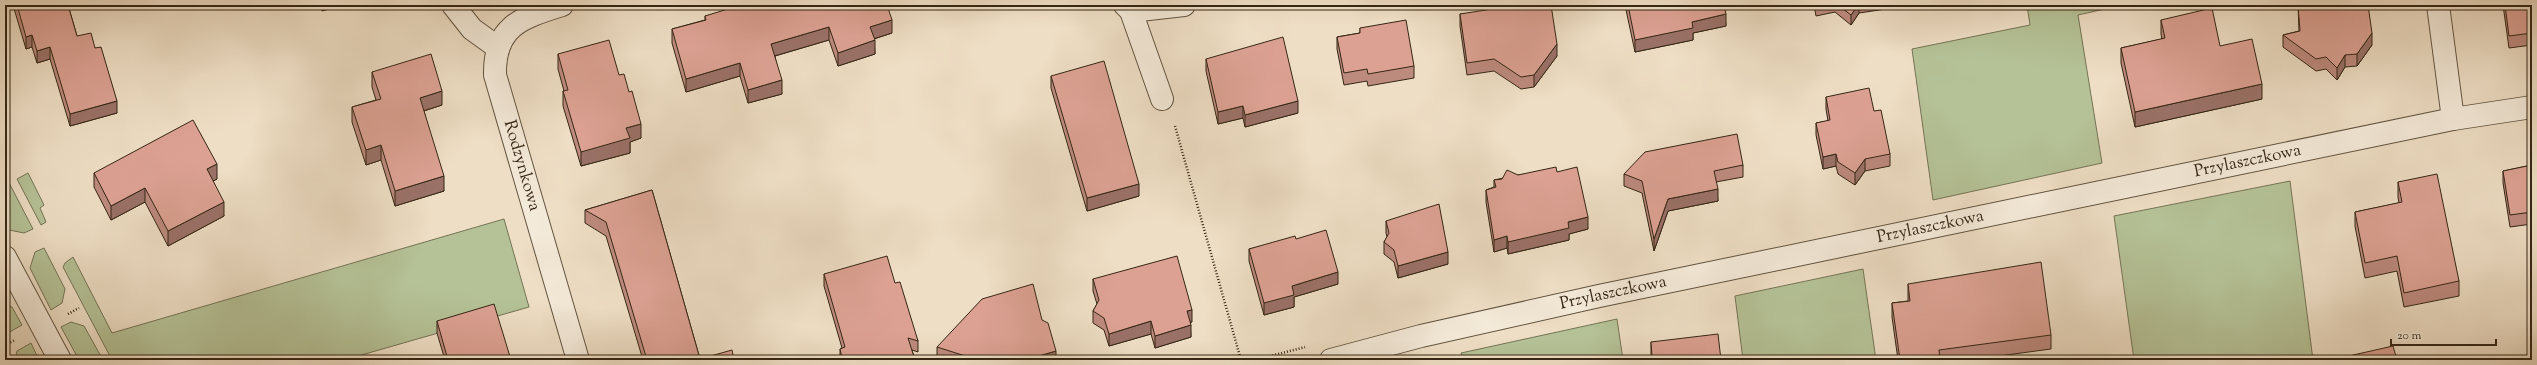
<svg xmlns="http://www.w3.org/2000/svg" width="2537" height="365" font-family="'Sorts Mill Goudy',serif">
<rect width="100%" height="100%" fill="#eedec5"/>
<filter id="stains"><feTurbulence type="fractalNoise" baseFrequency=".005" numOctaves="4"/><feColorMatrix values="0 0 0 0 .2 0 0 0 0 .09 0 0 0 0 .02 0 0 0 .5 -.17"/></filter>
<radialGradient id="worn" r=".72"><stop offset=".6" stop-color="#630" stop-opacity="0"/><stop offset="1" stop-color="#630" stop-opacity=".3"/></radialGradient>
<g fill="#b5c297" stroke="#747456">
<path d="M2027,5H2123L2078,15L2102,163L1933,200L1912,49L2030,25Z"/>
<path d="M28,173L44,205L40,208L46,222L41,225L17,179Z"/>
<path d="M5,175L33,229L24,233L9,230L5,222Z"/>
<path d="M2290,181L2313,360H2134L2114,216Z"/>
<path d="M504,219L529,307L344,360H112L63,267L65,263L73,257L112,333Z"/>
<path d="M44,248L65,289L62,303L51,310L30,268L35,252Z"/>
<path d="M1863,269L1876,360H1743L1735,296Z"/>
<path d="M5,304L12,307L22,325L6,334Z"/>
<path d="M1617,319L1623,360H1463L1461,353Z"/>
<path d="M71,322L84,326L103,360H79L61,327Z"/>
<path d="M31,343L39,360H15L17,351Z"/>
</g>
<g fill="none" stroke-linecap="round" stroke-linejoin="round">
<g stroke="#625440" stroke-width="24">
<g id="minor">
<path d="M453,5L472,29L497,47"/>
<path id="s1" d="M562,5C521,18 494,26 495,75L578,360"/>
<path d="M1125,5L1131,11L1162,99"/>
<path d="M2438,5L2453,119"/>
<path d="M1131,11L1184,5"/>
<path d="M5,257L60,360"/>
<path id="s2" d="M1331,360L1421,336L1599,296L2453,119L2532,107"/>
</g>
</g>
<g stroke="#342614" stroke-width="2.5" stroke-dasharray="1 2" stroke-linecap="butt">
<path d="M1175,126L1241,360"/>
<path d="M68,314L79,308"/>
<path d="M5,345L15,340"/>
<path d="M1255,360L1305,347"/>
</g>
<use href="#minor" stroke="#f4ead9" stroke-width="22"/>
</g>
<g fill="#bd8a7e" stroke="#342614">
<path d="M13,5H68L77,36L95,48L117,113L70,126L50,59L37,63L32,47L26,49Z"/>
<path d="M1625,5H1724L1726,26L1693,33V40L1635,52Z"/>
<path d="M1814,5H1913L1859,13L1851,25L1835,12L1816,16Z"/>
<path d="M2298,5L2372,45L2357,66L2345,67L2337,80L2326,69L2316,71L2283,47V35L2299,31Z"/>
<path d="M2503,5H2532V45L2509,48Z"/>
<path d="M760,6L892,33L874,39L875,54L838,66L829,40L775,56L782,94L748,103L740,76L686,92L672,43V29L705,20V16Z"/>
<path d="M1533,8L1557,56L1534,87L1521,89L1494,71L1467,75L1460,26V14Z"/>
<path d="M2161,20L2220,46L2262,99L2135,127L2121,63V48L2162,39L2161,34Z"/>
<path d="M1360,28L1414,66V78L1368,86L1367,81L1344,85L1337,49V37L1360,33Z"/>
<path d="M558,54L619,75L641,138L630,142V153L581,166L563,106V91H564L558,69Z"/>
<path d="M1206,59L1298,113L1245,127L1243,118L1218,124L1206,71Z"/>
<path d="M372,72L442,105L424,111L444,191L395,206L381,160L366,165L352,122V107L376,100L372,87Z"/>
<path d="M1051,76L1139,196L1087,211L1051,88Z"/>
<path d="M1826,97L1874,111L1890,154V166L1865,171L1855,185L1838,174L1836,166L1823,169L1816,135V123L1828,121L1826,109Z"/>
<path d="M1743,165V177L1716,182L1718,201L1668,211L1654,251L1642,193L1624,186V174Z"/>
<path d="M2532,165V224L2510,227L2503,183V171Z"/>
<path d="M1557,172L1588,229L1569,234V240L1508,254L1507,248L1494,252L1486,202V190L1494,187V180L1518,175Z"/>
<path d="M94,173L217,179L213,181L224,216L168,246L145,202L111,220L94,187Z"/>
<path d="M2398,182L2459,281V296L2404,307L2397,271L2365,278L2355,226V212L2399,203L2398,197Z"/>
<path d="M652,190L700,359L734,360H643L606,236L585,223V210Z"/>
<path d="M1386,221L1448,264L1398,278L1394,262L1384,254V242L1387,237L1386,233Z"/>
<path d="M1296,239L1338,284L1294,297V307L1264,315L1249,261V249Z"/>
<path d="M824,274L895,283L918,341V352L912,350L915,360H840V349L842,348L824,286Z"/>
<path d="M1093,279L1192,322H1190L1191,337L1155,348L1151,334L1109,346L1104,330L1093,323V311L1097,304L1093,291Z"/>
<path d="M1908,284L2051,335V349L1969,360H1898L1892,317V303L1908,301Z"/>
<path d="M1042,320L1056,360H941L937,359V347Z"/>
<path d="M437,321L511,360H445L437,333Z"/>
<path d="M1651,342L1721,360L1651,357Z"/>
</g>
<g fill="#9a7167" stroke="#342614">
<path d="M322,5H343L322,11Z"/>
<path d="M1858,5H1859V13L1851,25V15Z"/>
<path d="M1726,14V26L1693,33V40L1635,52V40L1692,22Z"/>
<path d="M892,20V33L870,40V27Z"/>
<path d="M829,27V40L771,57V44Z"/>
<path d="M2372,33V45L2357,66V54Z"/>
<path d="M32,35V47L26,49V37Z"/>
<path d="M875,40V54L838,66V53Z"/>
<path d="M1557,44V56L1534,87V75Z"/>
<path d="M50,47V59L37,63V51Z"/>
<path d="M2345,55V67L2337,80V68Z"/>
<path d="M740,63V76L686,92V79Z"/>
<path d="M782,80V94L748,103V90Z"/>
<path d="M2262,84V99L2135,127V112Z"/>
<path d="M442,91V105L420,112V98Z"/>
<path d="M117,101V113L70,126V114Z"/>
<path d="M1298,101V113L1245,127V115Z"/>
<path d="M1243,106V118L1218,124V112Z"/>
<path d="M641,124V138L630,142V153L581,166V152L626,128Z"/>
<path d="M381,145V160L366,165V150Z"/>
<path d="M1836,154V166L1823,169V157Z"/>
<path d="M1865,159V171L1855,185V173Z"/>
<path d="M217,164V179L207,184V169Z"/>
<path d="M444,176V191L395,206V191Z"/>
<path d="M1139,184V196L1087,211V198Z"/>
<path d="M145,188V202L111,220V206Z"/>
<path d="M1718,189V201L1668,211L1654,251V239L1668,199Z"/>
<path d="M224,202V216L168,246V231Z"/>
<path d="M1588,217V229L1569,234V240L1508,254V242L1568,222Z"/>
<path d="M1507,236V248L1494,252V240Z"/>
<path d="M1448,252V264L1398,278V266Z"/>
<path d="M1338,272V284L1294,297V307L1264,315V303L1292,286Z"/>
<path d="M1192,310V322L1187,323V311Z"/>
<path d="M1151,321V334L1109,346V334Z"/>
<path d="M1191,325V337L1155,348V336Z"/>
<path d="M1056,351V360H1025Z"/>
</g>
<g fill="#dca193" stroke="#342614">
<path d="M17,5H68L77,36L91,33L95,48L101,47L117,101L70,114L50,47L37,51L32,35L26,37Z"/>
<path d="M741,5H760V6L763,5H887L892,20L870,27L875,40L838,53L829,27L771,44L782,80L748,90L740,63L686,79L672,29L706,20L705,16Z"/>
<path d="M1518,5H1532L1533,8L1551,5L1557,44L1534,75L1521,77L1494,59L1467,63L1460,14Z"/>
<path d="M1628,5H1724L1726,14L1692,22L1693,28L1635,40Z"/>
<path d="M1838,5H1858L1851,15Z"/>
<path d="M2298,5H2368L2372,33L2357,54L2345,55L2337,68L2326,57L2316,59L2283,35L2300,31Z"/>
<path d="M2505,5H2532V33L2509,36Z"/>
<path d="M2212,8L2220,46L2252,39L2262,84L2135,112L2121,48L2165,38L2161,20Z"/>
<path d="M1406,20L1414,66L1368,74L1367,69L1344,73L1337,37L1360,33V28Z"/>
<path d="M1283,37L1298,101L1245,115L1243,106L1218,112L1206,59Z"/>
<path d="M609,40L619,75L624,74L629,92L632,91L641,124L626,128L630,138L581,152L563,91L568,90L558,54Z"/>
<path d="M431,54L442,91L420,98L444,176L395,191L381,145L366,150L352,107L381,99L372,72Z"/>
<path d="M1104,61L1139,184L1087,198L1051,76Z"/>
<path d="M1869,88L1874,111L1881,110L1890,154L1865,159L1855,173L1838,162L1836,154L1823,157L1816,123L1830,120L1826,97Z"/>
<path d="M193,120L217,164L207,169L224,202L168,231L145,188L111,206L94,173Z"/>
<path d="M1737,134L1743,165L1714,171L1718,189L1668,199L1654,239L1642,181L1624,174L1645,152Z"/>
<path d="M2532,165V212L2510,215L2503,171Z"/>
<path d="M1556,167L1557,172L1577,167L1588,217L1568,222L1569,228L1508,242L1507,236L1494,240L1486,190L1496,187L1494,180L1502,179L1507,170L1518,175Z"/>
<path d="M2437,174L2459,281L2404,293L2397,256L2365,263L2355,212L2402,202L2398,182Z"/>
<path d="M652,190L700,359L732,350L734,360H647L606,222L585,210Z"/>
<path d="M1439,204L1448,252L1398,266L1394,250L1384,242L1389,233L1386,221Z"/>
<path d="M1326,230L1338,272L1292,286L1294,295L1264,303L1249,249L1295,236L1296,239Z"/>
<path d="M887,256L895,283L900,282L918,341L908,338L915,360H841L842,358L840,349L845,347L824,274Z"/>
<path d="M1177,256L1192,310L1187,311L1191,325L1155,336L1151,321L1109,334L1104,318L1093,311L1099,300L1093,279Z"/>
<path d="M2041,262L2051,335L1939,350L1940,360H1900L1892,303L1910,301L1908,284Z"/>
<path d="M1033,284L1042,320L1048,323L1056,351L1025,360H978L937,347L982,299Z"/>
<path d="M494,304L511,360H448L437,321Z"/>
<path d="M1718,334L1721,360H1649L1652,356L1651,342Z"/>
<path d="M2393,346L2397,360H2331Z"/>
</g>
<g text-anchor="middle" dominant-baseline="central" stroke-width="3.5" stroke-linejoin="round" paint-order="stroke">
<g font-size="17" fill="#342614" stroke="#f4ead9">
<text stroke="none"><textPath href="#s2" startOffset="938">Przylaszczkowa</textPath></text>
<text stroke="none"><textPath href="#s1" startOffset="202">Rodzynkowa</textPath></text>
<text stroke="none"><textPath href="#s2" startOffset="614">Przylaszczkowa</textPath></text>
<text stroke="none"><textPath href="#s2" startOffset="290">Przylaszczkowa</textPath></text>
</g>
</g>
<rect width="2537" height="365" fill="none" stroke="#eedec5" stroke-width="20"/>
<rect x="6" y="6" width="2525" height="353" fill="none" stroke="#342614" stroke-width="2"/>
<rect x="10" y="10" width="2517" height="345" fill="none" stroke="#342614"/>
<path d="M2391 339v6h105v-6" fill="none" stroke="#342614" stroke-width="2"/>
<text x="2397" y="339" font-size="12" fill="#342614" stroke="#f4ead9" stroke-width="3" paint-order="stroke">20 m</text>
<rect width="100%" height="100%" filter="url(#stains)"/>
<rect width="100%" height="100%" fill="url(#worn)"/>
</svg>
